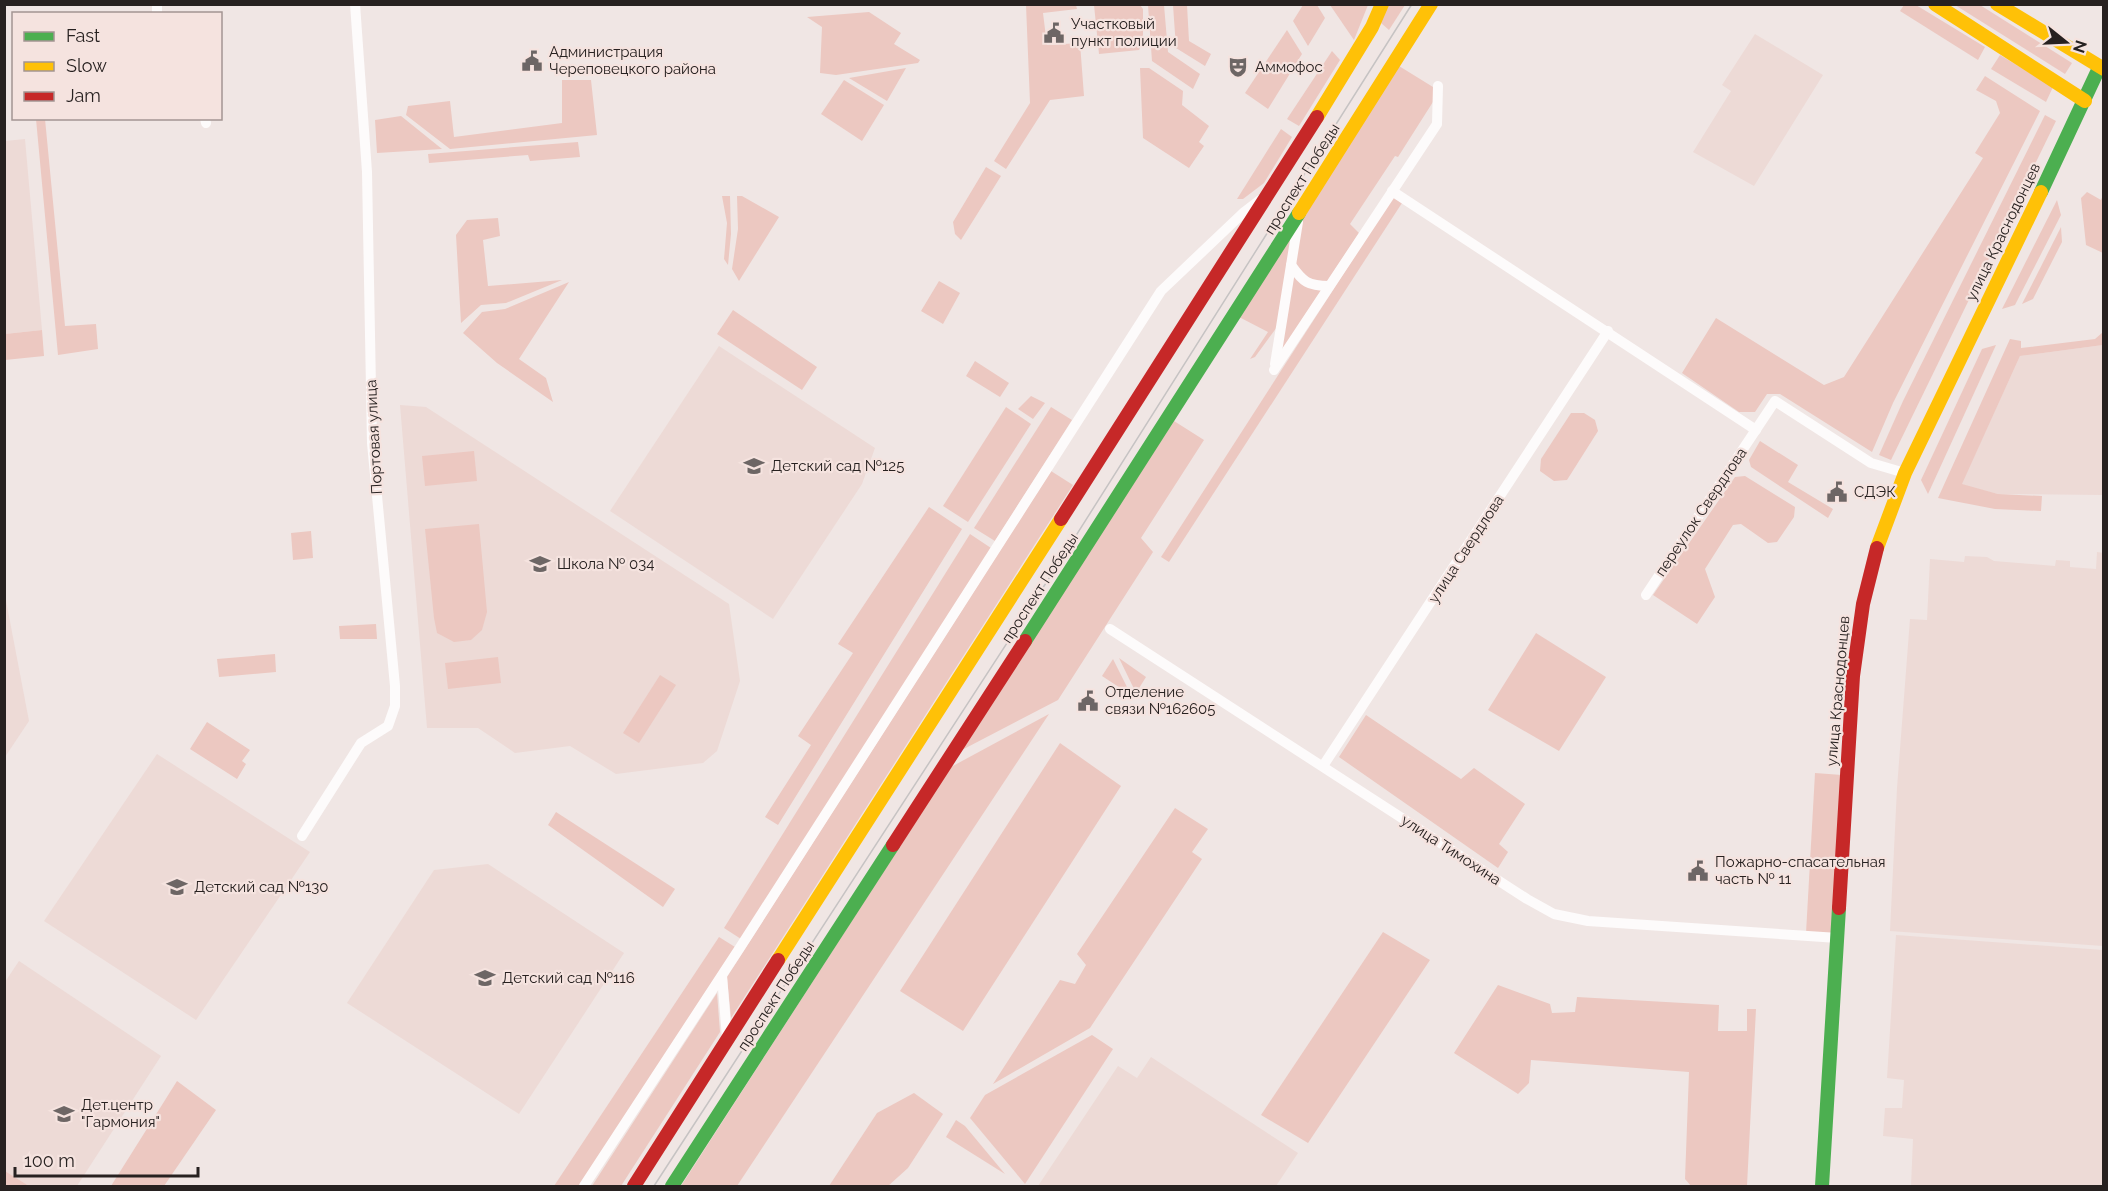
<svg xmlns="http://www.w3.org/2000/svg" width="2108" height="1191" font-family="Raleway,sans-serif">
<rect width="100%" height="100%" fill="#f0e6e4"/>
<g fill="#eddad6">
<path d="M1755,34L1823,75L1754,186L1693,152L1731,91L1722,85Z"/>
<path d="M25,139L42,330L5,334V141Z"/>
<path d="M2103,345V495L1998,494L1961,485L2020,356Z"/>
<path d="M719,346L875,448L862,484L773,619L610,511Z"/>
<path d="M400,405L426,407L729,604L740,681L717,751L703,763L616,774L570,746L515,753L478,728H427Z"/>
<path d="M2097,552L2104,553L2103,946L1890,931L1897,788L1910,619L1927,620L1930,559L1964,562L1965,556L1987,557L1994,561L2055,566L2056,560L2070,561V567L2096,569Z"/>
<path d="M4,590L29,721L5,757H4Z"/>
<path d="M157,754L310,852L196,1020L44,921Z"/>
<path d="M488,864L624,953L519,1114L347,1003L434,870Z"/>
<path d="M1896,935L2103,950V1186H1911L1913,1139L1883,1136L1885,1108H1902L1904,1080L1887,1078Z"/>
<path d="M19,961L161,1056L77,1186H29L5,1171V982Z"/>
<path d="M1151,1057L1298,1153L1276,1186H1038L1118,1066L1137,1078Z"/>
</g>
<g fill="#ecc8c1">
<path d="M1026,5H1076L1077,9L1043,13L1047,45L1080,43L1084,96L1050,100L1006,169L994,161L1030,103Z"/>
<path d="M1094,5H1140L1143,9V42L1139,50L1099,54Z"/>
<path d="M1148,5H1164L1168,52L1200,74L1193,89L1152,61Z"/>
<path d="M1173,5H1187L1189,41L1211,54L1205,66L1176,48Z"/>
<path d="M1303,5H1317L1325,18L1308,46L1293,21Z"/>
<path d="M1330,5H1368L1354,40Z"/>
<path d="M1387,5H1405L1389,30L1381,23Z"/>
<path d="M1904,5H1916L1985,47L1978,60L1900,11Z"/>
<path d="M1955,5H1980L2072,63L2065,74Z"/>
<path d="M869,12L901,33L894,44L920,60L918,63L836,75L820,73L822,27L807,17Z"/>
<path d="M1287,30L1302,54L1268,109L1245,93Z"/>
<path d="M1332,51L1340,60L1299,126L1287,119Z"/>
<path d="M2000,55L2053,87L2046,102L1991,69Z"/>
<path d="M1399,66L1433,87L1438,94L1398,157L1395,156L1350,224L1359,233L1282,350L1277,327L1255,357L1250,359L1268,332L1239,317Z"/>
<path d="M906,68L887,101L849,78Z"/>
<path d="M1140,68H1149L1183,91L1182,105L1209,126L1199,142L1204,146L1189,168L1143,138Z"/>
<path d="M1985,76L2040,111L1893,403L1872,452L1780,394H1767L1755,412H1739L1682,373L1716,318L1824,385L1844,377L1983,158L1975,153L2000,113L1996,101L1976,90Z"/>
<path d="M562,80H591L597,135L450,149L406,115L408,106L450,101L454,137L562,123Z"/>
<path d="M844,80L884,105L862,141L821,114Z"/>
<path d="M2045,115L2056,121L1891,460L1879,455L1903,401Z"/>
<path d="M401,116L442,149L377,153L375,120Z"/>
<path d="M36,119H45L65,326L96,324L98,349L58,355Z"/>
<path d="M1281,129L1292,137L1264,183L1243,199H1237Z"/>
<path d="M578,142L580,157L530,161L528,155L429,163L428,154Z"/>
<path d="M986,167L1001,176L961,240L955,234L953,222Z"/>
<path d="M2087,192L2101,200L2103,195V253L2086,245L2081,198Z"/>
<path d="M722,196H730L731,234L728,265L724,259L727,223Z"/>
<path d="M737,196H742L779,217L739,281L732,269L738,229Z"/>
<path d="M1393,197L1402,203L1169,562L1161,557Z"/>
<path d="M2057,200L2061,215L2015,305L2002,309Z"/>
<path d="M498,218L500,236L483,240L488,286L562,280L506,303L481,305L461,323L456,235L467,220Z"/>
<path d="M2061,227L2062,242L2033,299L2022,304Z"/>
<path d="M939,281L960,293L943,324L921,311Z"/>
<path d="M569,282L519,359L546,378L553,402L497,363L463,333L482,312L505,309Z"/>
<path d="M733,310L817,367L802,390L717,334Z"/>
<path d="M42,330L44,356L5,360V334Z"/>
<path d="M2103,332V345L2020,356L1962,484L1998,494L2042,496L2041,511L1995,509L1938,498L2010,339L2021,341V348L2095,339Z"/>
<path d="M1996,345L1928,494L1921,480L1982,349Z"/>
<path d="M975,361L1009,383L1000,397L966,376Z"/>
<path d="M1031,396L1045,403L1033,419L1018,409Z"/>
<path d="M1006,407L1031,424L968,522L943,506Z"/>
<path d="M1051,407L1072,420L995,541L974,528Z"/>
<path d="M1571,413H1584L1595,420L1598,431L1567,480L1554,481L1540,471L1541,459Z"/>
<path d="M1174,421L1204,440L1141,538L1153,552L1058,700L960,751Z"/>
<path d="M1760,441L1798,465L1788,482L1833,509L1828,518L1751,467L1749,460Z"/>
<path d="M474,451L477,481L425,486L422,456Z"/>
<path d="M1051,471L1073,485L731,1018L727,977Z"/>
<path d="M1745,476L1795,507L1794,517L1777,542L1768,543L1741,524L1733,525L1705,569L1715,597L1697,624L1653,595L1735,477Z"/>
<path d="M929,507L962,529L778,825L765,817L811,745L798,736L853,653L838,644Z"/>
<path d="M479,524L487,612L482,630L471,640L454,642L437,633L434,618L425,529Z"/>
<path d="M311,531L313,558L293,560L291,533Z"/>
<path d="M970,534L991,548L741,939L724,928Z"/>
<path d="M376,624L377,639H340L339,626Z"/>
<path d="M1536,633L1606,677L1559,751L1488,710Z"/>
<path d="M275,654L276,672L219,677L217,659Z"/>
<path d="M498,657L501,683L448,689L445,663Z"/>
<path d="M1119,658L1146,677L1136,693Z"/>
<path d="M1113,659L1131,695L1102,676Z"/>
<path d="M660,675L676,685L639,743L623,733Z"/>
<path d="M1049,714L737,1186H681L951,767Z"/>
<path d="M1366,715L1461,779L1474,768L1525,804L1499,844L1508,852L1498,868L1339,757Z"/>
<path d="M207,722L250,750L242,761L246,764L237,779L190,749Z"/>
<path d="M1060,743L1121,786L963,1031L900,991Z"/>
<path d="M1815,773L1842,775L1834,934L1806,933Z"/>
<path d="M1175,808L1208,829L1192,852L1202,859L1090,1028L993,1084L1060,980L1075,984L1086,965L1077,954Z"/>
<path d="M556,812L675,889L663,907L548,825Z"/>
<path d="M1383,932L1430,960L1308,1143L1261,1115Z"/>
<path d="M719,937L735,947L579,1186H554Z"/>
<path d="M1498,985L1550,1004L1552,1013L1575,1012L1577,997L1719,1005L1718,1031H1747V1009H1756L1747,1186H1691L1685,1179L1689,1072L1531,1060L1529,1083L1518,1094L1454,1053Z"/>
<path d="M717,993L720,1032L621,1186H592Z"/>
<path d="M1092,1035L1113,1049L1025,1184L970,1118L985,1095Z"/>
<path d="M177,1081L216,1110L164,1186H111Z"/>
<path d="M914,1093L943,1114L908,1168L888,1186H829L877,1113Z"/>
<path d="M956,1120L965,1126L1005,1174L946,1137Z"/>
<path d="M5,1171L29,1186H5Z"/>
</g>
<g fill="none" stroke-linecap="round" stroke-linejoin="round">
<g stroke="#fdfbfb" stroke-width="10">
<path d="M157,4V14"/>
<path d="M205,118L206,123"/>
<path d="M1392,191L1756,430"/>
<path d="M1291,265C1303,282 1308,286 1329,286"/>
<path d="M1275,364L1298,222"/>
<path d="M1274,370L1437,124L1438,86"/>
<path d="M1646,595L1775,401L1871,463L1905,473"/>
<path d="M1110,629L1527,899L1554,914L1588,921L1838,938"/>
<path d="M1323,766L1608,331"/>
<path d="M302,836L361,743L388,726L395,706V686L372,443L367,172L355,4"/>
<path d="M722,976L727,1038"/>
<path d="M584,1186L741,946L1161,291L1243,213L1260,200"/>
</g>
<g stroke="#4caf50" stroke-width="14">
<path d="M2041,192L2099,68"/>
<path d="M1025,641L1299,213"/>
<path d="M672,1186L893,845"/>
<path d="M1822,1186L1839,908"/>
</g>
<g stroke="#ffc107" stroke-width="14">
<path d="M1935,4L2085,101"/>
<path d="M1997,4L2104,69"/>
<path d="M1317,117L1372,27L1382,4"/>
<path d="M1299,213L1431,4"/>
<path d="M1877,548L1905,473L2041,192"/>
<path d="M778,960L1061,519"/>
</g>
<g stroke="#c62828" stroke-width="14">
<path d="M1061,519L1317,117"/>
<path d="M893,845L1025,641"/>
<path d="M1839,908L1853,676L1863,604L1877,548"/>
<path d="M634,1186L778,960"/>
</g>
<path stroke="#c6c3c3" stroke-width="1.5" d="M654,1186L1046,583L1412,4"/>
</g>
<defs>
<g id="civic-bare" transform="scale(1.62)"><path d="M-.6-6.5H3V-4.5H.6V-3L4-1V1h2V6H-6V1h2V-1L-.6-3ZM-1.2 2.5V6h2.4V2.5Z" fill="#6d6665" stroke="#f5e3df" stroke-width="2.5" paint-order="stroke"/></g>
<g id="theatre-bare" transform="scale(1.62)"><path d="M-5-5.5Q0-4 5-5.5V0Q5 5 0 6Q-5 5-5 0ZM-3.3-2.5H-1v1.5H-3.3ZM1-2.5H3.3v1.5H1ZM-2.8 1Q0 5.5 2.8 1Z" fill="#6d6665" stroke="#f5e3df" stroke-width="2.5" paint-order="stroke"/></g>
<g id="school-bare" transform="scale(1.62)"><path d="M0-5L7-2L0 1L-7-2ZM-4 1L0 2.5L4 1V4Q0 6-4 4Z" fill="#6d6665" stroke="#f5e3df" stroke-width="2.5" paint-order="stroke"/></g>
</defs>
<g fill-rule="evenodd">
<use href="#civic-bare" x="1054" y="33"/>
<use href="#civic-bare" x="532" y="61"/>
<use href="#theatre-bare" x="1238" y="67"/>
<use href="#school-bare" x="754" y="466"/>
<use href="#civic-bare" x="1837" y="492"/>
<use href="#school-bare" x="540" y="564"/>
<use href="#civic-bare" x="1088" y="701"/>
<use href="#civic-bare" x="1698" y="871"/>
<use href="#school-bare" x="177" y="887"/>
<use href="#school-bare" x="485" y="978"/>
<use href="#school-bare" x="64" y="1114"/>
</g>
<g text-anchor="middle" dominant-baseline="central" stroke-width="4.5" stroke-linejoin="round" paint-order="stroke">
<g font-size="15" fill="#272120" stroke="#f5e3df" text-anchor="start">
<text x="1071" y="24">Участковый<tspan x="1071" dy="17">пункт полиции</tspan></text>
<text x="549" y="52">Администрация<tspan x="549" dy="17">Череповецкого района</tspan></text>
<text x="1255" y="67">Аммофос</text>
<text x="771" y="466">Детский сад №125</text>
<text x="1854" y="492">СДЭК</text>
<text x="557" y="564">Школа № 034</text>
<text x="1105" y="692">Отделение<tspan x="1105" dy="17">связи №162605</tspan></text>
<text x="1715" y="862">Пожарно-спасательная<tspan x="1715" dy="17">часть № 11</tspan></text>
<text x="194" y="887">Детский сад №130</text>
<text x="502" y="978">Детский сад №116</text>
<text x="81" y="1105">Дет.центр<tspan x="81" dy="17">"Гармония"</tspan></text>
</g>
<g font-size="15" fill="#272120" stroke="#f5e3df">
<text transform="translate(1302 179) rotate(-58)">проспект Победы</text>
<text transform="translate(2003 232) rotate(-64)">улица Краснодонцев</text>
<text transform="translate(374 437) rotate(-93)">Портовая улица</text>
<text transform="translate(1701 512) rotate(-56)">переулок Свердлова</text>
<text transform="translate(1466 549) rotate(-57)">улица Свердлова</text>
<text transform="translate(1040 588) rotate(-57)">проспект Победы</text>
<text transform="translate(1838 691) rotate(-85)">улица Краснодонцев</text>
<text transform="translate(1451 850) rotate(33)">улица Тимохина</text>
<text transform="translate(776 996) rotate(-57)">проспект Победы</text>
</g>
</g>
<rect width="2108" height="1191" fill="none" stroke="#272120" stroke-width="12"/>
<rect x="12" y="12" width="210" height="108" fill="#f5e3df" stroke="#a39593" stroke-width="1.5"/>
<rect x="24" y="32" width="30" height="9" fill="#4caf50" stroke="#a39593" stroke-width="1.5"/>
<text x="66" y="42" font-size="18" fill="#272120">Fast</text>
<rect x="24" y="62" width="30" height="9" fill="#ffc107" stroke="#a39593" stroke-width="1.5"/>
<text x="66" y="72" font-size="18" fill="#272120">Slow</text>
<rect x="24" y="92" width="30" height="9" fill="#c62828" stroke="#a39593" stroke-width="1.5"/>
<text x="66" y="102" font-size="18" fill="#272120">Jam</text>
<g transform="translate(2066 42) rotate(108)" stroke="#f5e3df" stroke-width="4.5" paint-order="stroke">
<path d="M0-4.5L10 22L0 15L-10 22Z" fill="#272120"/>
<text y="-9" font-size="16" font-weight="bold" text-anchor="middle" fill="#272120">N</text>
</g>
<path d="M15 1167v9h183v-9" fill="none" stroke="#272120" stroke-width="3"/>
<text x="24" y="1167" font-size="18" fill="#272120" stroke="#f5e3df" stroke-width="4.5" paint-order="stroke">100 m</text>
</svg>
